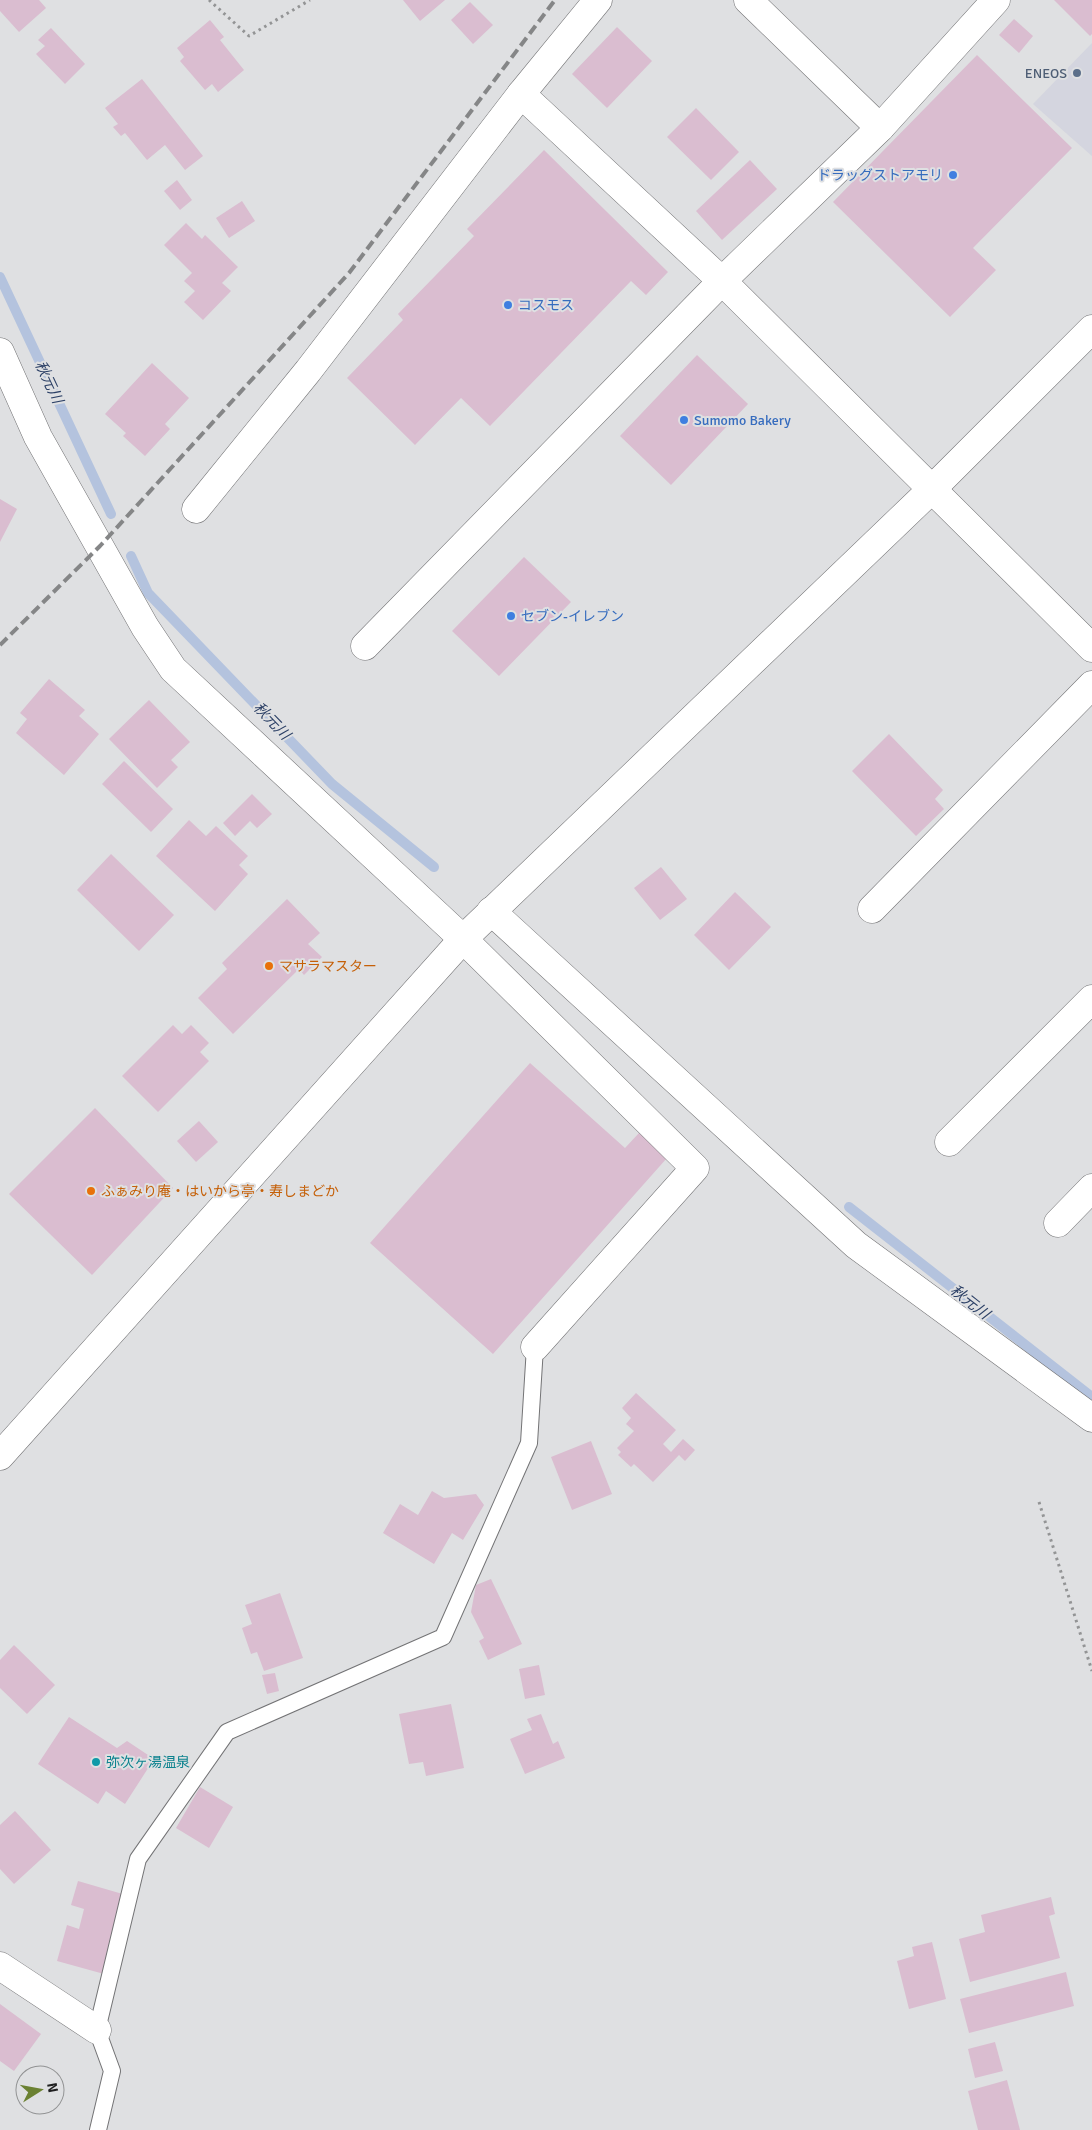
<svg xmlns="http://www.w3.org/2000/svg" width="1092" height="2130" font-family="Signika,'Noto Sans JP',sans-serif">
<rect width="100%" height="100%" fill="#dfe0e2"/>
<path fill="#d4d5df" d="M1092,43V156L1033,104Z"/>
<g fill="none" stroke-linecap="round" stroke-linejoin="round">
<g stroke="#b4c3de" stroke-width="10">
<path d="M0,277L111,514"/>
<path d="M131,556L148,593L332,784L434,867"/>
<path d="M849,1207L1092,1397"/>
</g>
</g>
<g fill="#dabdd0">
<path d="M0,0H39L46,8L19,32L0,11Z"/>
<path d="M403,0H445L420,21Z"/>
<path d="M1054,0H1092V34L1090,36Z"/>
<path d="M470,2L493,25L473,44L451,20Z"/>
<path d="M1014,19L1033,36L1019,53L999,35Z"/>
<path d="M210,20L224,37L220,40L244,70L218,92L212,84L205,90L180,61L184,57L177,48Z"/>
<path d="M617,27L652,61L607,108L572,74Z"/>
<path d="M51,28L85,64L65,84L36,54L45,46L38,40Z"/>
<path d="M977,55L1072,148L973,248L996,270L950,317L833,202Z"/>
<path d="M142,79L203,156L185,170L165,145L147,160L125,133L121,136L113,127L118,124L105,108Z"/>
<path d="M696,108L739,152L711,180L667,137Z"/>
<path d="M544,150L668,272L646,295L631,281L490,426L461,398L415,445L347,378L403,320L398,314L474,236L467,229Z"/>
<path d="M750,160L777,189L722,240L696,211Z"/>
<path d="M177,180L192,200L180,210L164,191Z"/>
<path d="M242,201L255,221L229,238L216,218Z"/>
<path d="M186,223L202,239L205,235L238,267L222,283L231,291L203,320L184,302L195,291L184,281L192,273L164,245Z"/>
<path d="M697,355L748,404L671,485L620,436Z"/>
<path d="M152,363L189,398L165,424L170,429L145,456L123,436L126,433L105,414Z"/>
<path d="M0,499L17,509L0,542Z"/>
<path d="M524,557L571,602L499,676L452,631Z"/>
<path d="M49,679L85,710L79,716L99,734L64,775L16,733L27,719L20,713Z"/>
<path d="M149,700L190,742L171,760L178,767L157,788L109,739Z"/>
<path d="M889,734L943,790L935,799L944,809L916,836L852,771Z"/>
<path d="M124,761L173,809L151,832L102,784Z"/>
<path d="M252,794L272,814L257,828L250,821L235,836L223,823Z"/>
<path d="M189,820L206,836L216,826L248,856L239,865L248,874L215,911L156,856Z"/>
<path d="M111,854L174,915L139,951L77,890Z"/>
<path d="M661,867L687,899L660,920L634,888Z"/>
<path d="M735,892L771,927L729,970L694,935Z"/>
<path d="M287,899L320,933L308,944L322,957L304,975L299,969L233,1034L198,998L227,969L222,963Z"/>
<path d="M173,1025L182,1034L191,1025L209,1043L200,1052L209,1061L158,1112L122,1076Z"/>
<path d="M530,1063L625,1148L639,1133L667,1158L493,1354L370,1243Z"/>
<path d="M95,1108L173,1188L92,1275L9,1194Z"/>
<path d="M199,1121L218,1142L196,1162L177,1141Z"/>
<path d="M636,1393L676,1430L663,1444L671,1452L683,1439L695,1450L685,1461L679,1455L653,1482L634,1464L631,1467L618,1455L621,1452L617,1448L634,1431L626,1424L631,1418L622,1408Z"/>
<path d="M591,1441L612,1494L572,1510L551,1457Z"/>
<path d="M432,1491L444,1498L476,1494L484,1505L463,1540L452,1533L434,1564L383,1533L400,1504L418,1515Z"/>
<path d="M491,1579L522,1644L488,1660L479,1641L484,1638L471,1612L476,1585Z"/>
<path d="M280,1593L303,1658L264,1671L257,1652L251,1654L242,1628L252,1624L245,1605Z"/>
<path d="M14,1645L55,1685L27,1714L0,1688V1660Z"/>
<path d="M539,1665L545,1695L525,1699L519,1669Z"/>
<path d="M275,1673L279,1691L267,1694L262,1675Z"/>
<path d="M451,1704L464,1768L426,1776L423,1762L409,1764L399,1714Z"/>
<path d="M541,1714L553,1744L558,1741L565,1758L525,1774L510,1739L532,1730L527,1719Z"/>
<path d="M69,1717L117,1748L127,1741L154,1759L125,1804L106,1791L98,1804L38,1764Z"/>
<path d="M200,1787L233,1807L209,1848L176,1828Z"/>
<path d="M15,1811L51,1850L14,1884L0,1869V1825Z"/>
<path d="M78,1881L126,1895L104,1974L57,1961L67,1925L79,1929L84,1909L71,1905Z"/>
<path d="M1051,1897L1055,1914L1049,1916L1060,1958L970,1982L959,1939L985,1932L981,1915Z"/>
<path d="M932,1942L946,1999L909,2009L897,1961L914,1956L912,1947Z"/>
<path d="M1066,1972L1074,2006L969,2033L960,1999Z"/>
<path d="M0,2004L41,2034L14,2071L0,2061Z"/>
<path d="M995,2042L1003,2071L975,2078L968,2049Z"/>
<path d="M1007,2080L1020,2130H978L968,2091Z"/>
</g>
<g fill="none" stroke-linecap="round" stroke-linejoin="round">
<g stroke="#737375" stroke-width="18">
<path id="service" d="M98,2130L112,2071L97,2030L138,1859L227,1732L443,1637L529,1443L535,1347"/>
</g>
<g stroke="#737375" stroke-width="29">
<g id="minor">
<path d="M748,0L880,128"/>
<path d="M521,94L722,281L1092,648"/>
<path d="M0,352L38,437L145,627L173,669L463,939L695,1168L535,1347"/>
<path d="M196,509L308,371L521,94L598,0"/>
<path d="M365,646L722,281L880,128L996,0"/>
<path d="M872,909L1092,685"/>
<path d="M491,911L856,1245L1092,1418"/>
<path d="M949,1142L1092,999"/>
<path d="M1058,1223L1092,1188"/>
<path d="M0,1966L97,2030"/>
</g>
</g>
<g stroke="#737375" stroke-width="29">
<path id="tertiary" d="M0,1456L463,939L932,489L1092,329"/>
</g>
<g stroke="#939495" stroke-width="3" stroke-dasharray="2.5 4" stroke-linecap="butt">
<path d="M209,0L249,36L310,0"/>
<path d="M1039,1502L1092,1671"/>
</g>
<use href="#service" stroke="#fff" stroke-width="16"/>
<use href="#minor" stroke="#fff" stroke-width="28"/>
<use href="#tertiary" stroke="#fff" stroke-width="28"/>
<path stroke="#858687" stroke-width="4" stroke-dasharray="10 5" stroke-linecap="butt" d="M0,645L100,546L349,273L555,0"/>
</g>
<circle fill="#5c6f8a" stroke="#dfe0e2" stroke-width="2" cx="1077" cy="73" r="5"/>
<g fill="#3f7fe0" stroke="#dfe0e2" stroke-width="2">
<circle cx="953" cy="175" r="5"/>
<circle cx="508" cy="305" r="5"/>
<circle cx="684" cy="420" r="5"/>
<circle cx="511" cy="616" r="5"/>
</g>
<g fill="#e8710a" stroke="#dfe0e2" stroke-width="2">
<circle cx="269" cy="966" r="5"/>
<circle cx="91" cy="1191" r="5"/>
</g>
<circle fill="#0f9aa8" stroke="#dfe0e2" stroke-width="2" cx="96" cy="1762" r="5"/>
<g text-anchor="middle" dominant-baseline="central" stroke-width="4" stroke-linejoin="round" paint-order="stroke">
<g font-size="14" fill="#4e5e75" stroke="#dfe0e2" text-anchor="end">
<text x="1067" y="73">ENEOS</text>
</g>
<g font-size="14" fill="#366cbe" stroke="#dfe0e2" text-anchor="start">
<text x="943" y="175" text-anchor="end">ドラッグストアモリ</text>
<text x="518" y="305">コスモス</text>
<text x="694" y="420">Sumomo Bakery</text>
<text x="521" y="616">セブン-イレブン</text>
</g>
<g font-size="14" fill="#c56008" stroke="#dfe0e2" text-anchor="start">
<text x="279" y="966">マサラマスター</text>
<text x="101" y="1191">ふぁみり庵・はいから亭・寿しまどか</text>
</g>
<g font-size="14" fill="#0d838f" stroke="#dfe0e2" text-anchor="start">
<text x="106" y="1762">弥次ヶ湯温泉</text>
</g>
<g font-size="15" font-style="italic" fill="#2c4066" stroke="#dfe0e2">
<text transform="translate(49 382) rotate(65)">秋元川</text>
<text transform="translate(272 721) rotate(46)">秋元川</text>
<text transform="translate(970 1302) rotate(38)">秋元川</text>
</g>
</g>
<g transform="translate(40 2090) rotate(79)"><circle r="24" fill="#dfe0e2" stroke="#929394"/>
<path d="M0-4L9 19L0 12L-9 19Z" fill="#6b8132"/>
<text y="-8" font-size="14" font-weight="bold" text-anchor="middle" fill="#1f1f20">N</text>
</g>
</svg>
